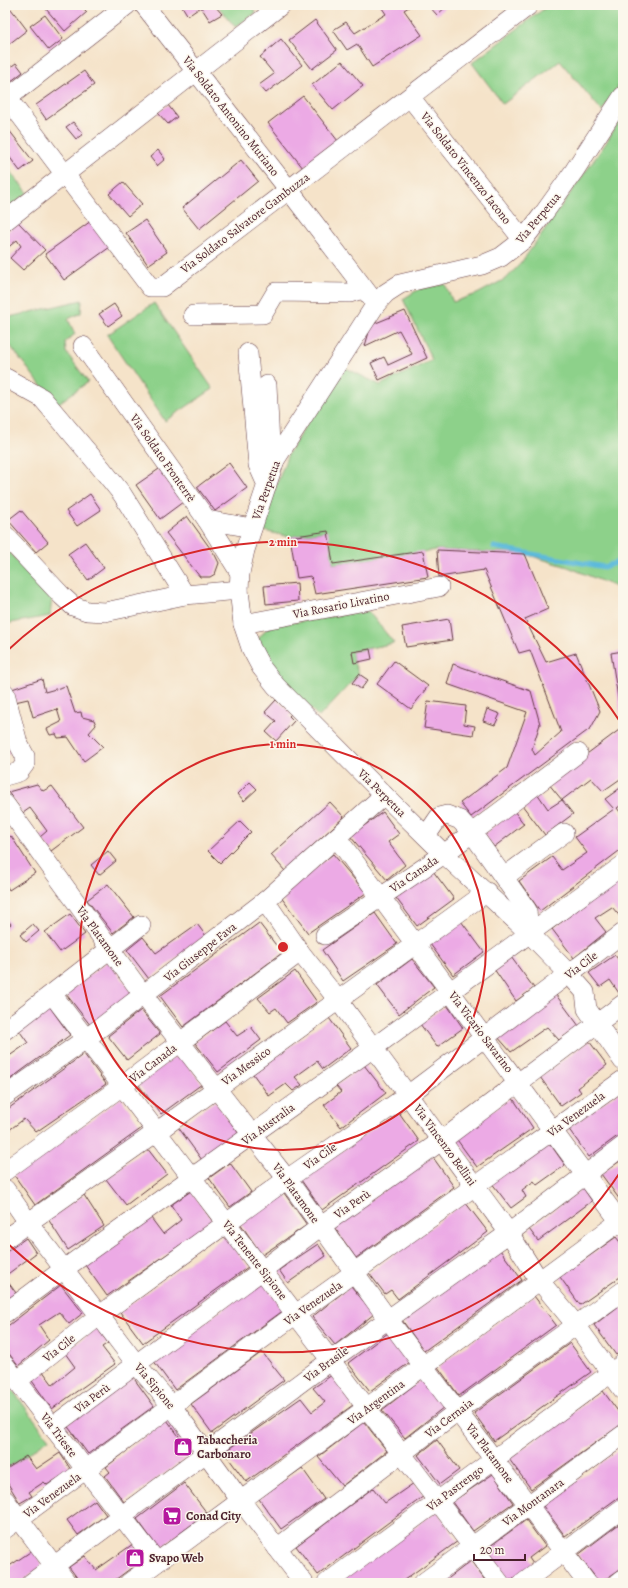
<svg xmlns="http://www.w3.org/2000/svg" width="628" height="1588" font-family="Alegreya,serif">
<rect width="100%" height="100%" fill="#fbf7ec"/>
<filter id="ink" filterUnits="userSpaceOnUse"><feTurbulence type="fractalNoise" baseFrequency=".025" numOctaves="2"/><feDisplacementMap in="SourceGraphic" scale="8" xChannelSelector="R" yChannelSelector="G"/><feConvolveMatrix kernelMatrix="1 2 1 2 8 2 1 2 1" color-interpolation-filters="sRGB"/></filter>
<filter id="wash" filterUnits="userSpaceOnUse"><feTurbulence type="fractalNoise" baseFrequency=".012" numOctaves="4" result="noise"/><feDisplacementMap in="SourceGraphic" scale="16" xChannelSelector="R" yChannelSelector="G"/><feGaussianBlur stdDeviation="0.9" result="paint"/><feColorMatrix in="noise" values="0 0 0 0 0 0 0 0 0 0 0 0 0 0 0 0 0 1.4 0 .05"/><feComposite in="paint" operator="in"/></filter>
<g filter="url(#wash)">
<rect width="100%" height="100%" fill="#f5e3c9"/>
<g fill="#8dd18a" stroke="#6c785a">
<path d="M217,5H251L256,13L235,27Z"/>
<path d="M549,5H623V79L602,111L560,61L503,104L472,63Z"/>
<path d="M623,114V590L568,567L525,554L437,550L333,564L327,531L290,537L260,530L288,454L311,417L346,368L380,385L432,360L403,299L419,289L445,284L453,302L477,294L507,278L521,263L606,143Z"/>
<path d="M5,165L28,193L5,210Z"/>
<path d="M82,300L81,313L68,319L75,334L65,342L66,352L88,382L56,405L5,339V318Z"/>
<path d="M154,303L213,389L165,421L107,335Z"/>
<path d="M5,548L52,598L50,616L5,624Z"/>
<path d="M368,611L394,643L352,652L354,663L359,674L319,717L287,686L271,667L258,639L269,626Z"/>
<path d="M5,1380L49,1439L5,1470Z"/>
</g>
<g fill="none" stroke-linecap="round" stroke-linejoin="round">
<path stroke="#5dbadb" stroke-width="5" d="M494,547L604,567L623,560"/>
</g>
<g id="blocks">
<g fill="#ecaae5">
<path d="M5,5H8L27,30L9,44L5,39Z"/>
<path d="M50,5H80L87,12L65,31L46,9Z"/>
<path d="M184,5H214L222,14L210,21L201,7L188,16L182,6Z"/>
<path d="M257,5H267L260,10Z"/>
<path d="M380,5H412L404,10L422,35L372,67L357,44L347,50L333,30L346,22L355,33L386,14Z"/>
<path d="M428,5H448L437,15Z"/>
<path d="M45,15L63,39L49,50L30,26Z"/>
<path d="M315,20L337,50L312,69L289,40Z"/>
<path d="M281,39L302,65L266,93L259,85L274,74L260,57Z"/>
<path d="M342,61L363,86L333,110L312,85Z"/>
<path d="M16,63L23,72L10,82L5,75V71Z"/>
<path d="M84,71L94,85L46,119L36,105Z"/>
<path d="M303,96L338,141L303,168L268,123Z"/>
<path d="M168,105L177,117L168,124L158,113Z"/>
<path d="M73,122L83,134L76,139L66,127Z"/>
<path d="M5,125L33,161L20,171L5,151Z"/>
<path d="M158,150L165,159L157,166L150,157Z"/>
<path d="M241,160L258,181L199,229L182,208Z"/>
<path d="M123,182L142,204L128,216L109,194Z"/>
<path d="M145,220L167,252L148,265L126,233Z"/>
<path d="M91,221L110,247L64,280L45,254Z"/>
<path d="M18,222L45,250L23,270L10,258L21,246L17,240L5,250V234Z"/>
<path d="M114,304L122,316L108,326L99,314Z"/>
<path d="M405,311L427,358L379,380L371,363L384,357L388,365L412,354L399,330L365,346L371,325Z"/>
<path d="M229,463L247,488L215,511L197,487Z"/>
<path d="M159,469L183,502L160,519L136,485Z"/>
<path d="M90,494L101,510L77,526L66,511Z"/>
<path d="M21,510L48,542L36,552L8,520Z"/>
<path d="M187,516L215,555L219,563L215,574L210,577H200L166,533Z"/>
<path d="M328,531L333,564L423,551L428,577L315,594L311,576L297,578L290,537Z"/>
<path d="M85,542L104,568L88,580L68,554Z"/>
<path d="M437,550L525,554L548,609L525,619L546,662L576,653L600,711L591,728L471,817L460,803L507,768L527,712L447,684L453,664L531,691L540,724L532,749L535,755L561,732L530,650L519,653L484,570L439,577Z"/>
<path d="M297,583L298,601L266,604L264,586Z"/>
<path d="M449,619L452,640L406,647L402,627Z"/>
<path d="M370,649L372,659L354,663L352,652Z"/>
<path d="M623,651V724H622L611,653Z"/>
<path d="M394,661L428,686L411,709L377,684Z"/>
<path d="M359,674L368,680L361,689L352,683Z"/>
<path d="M42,679L45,692L66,686L75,713L81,712L82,717L94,720L96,725L89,733L103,747L84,761L68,737L58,738L56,734L50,735L47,729L61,722L57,709L33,717L28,699L15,702L12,689Z"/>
<path d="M276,700L292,713L289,716L294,721L276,741L266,732L276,721L265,712Z"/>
<path d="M428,701L466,706L464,724L475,726L473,735L424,728Z"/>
<path d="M487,709L500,714L495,725L483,721Z"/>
<path d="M623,727V777L603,791L591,778L562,800L548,783Z"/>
<path d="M5,740L10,754L5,755Z"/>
<path d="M250,782L257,789L244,801L238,794Z"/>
<path d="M37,784L43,791L52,786L83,827L51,851L40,837L47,831L30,808L23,813L8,792Z"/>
<path d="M623,786V804L617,808L623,816V848L540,911L519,881L552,857L562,870L587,853L575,837L614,809L605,799Z"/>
<path d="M537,793L548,809L562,800L573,814L545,835L522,805Z"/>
<path d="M330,802L344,817L285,871L271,855Z"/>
<path d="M514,811L524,824L494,847L484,834Z"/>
<path d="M383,812L399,834L388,842L405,865L387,880L350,836Z"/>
<path d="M240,821L251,832L220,863L208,851Z"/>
<path d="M11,836L35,873L9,890L5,883V840Z"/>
<path d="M108,851L116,861L99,875L91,865Z"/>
<path d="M333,854L366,893L308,933L280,896Z"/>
<path d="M433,871L454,899L417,926L396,898Z"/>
<path d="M623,876V920L612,907L595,918L606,932L574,958L552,929Z"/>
<path d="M108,884L134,917L113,933L87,900Z"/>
<path d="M375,913L397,944L343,981L322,950Z"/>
<path d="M70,914L85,934L60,952L45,932Z"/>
<path d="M5,917L11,924L5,930Z"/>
<path d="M461,921L484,952L453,975L430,944Z"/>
<path d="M259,923L282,953L183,1027L160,996Z"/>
<path d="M33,924L39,931L26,942L20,935Z"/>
<path d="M197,924L206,936L149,979L127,950L143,937L156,953Z"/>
<path d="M615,955L623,966V994L621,996L610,980L600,987L589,973Z"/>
<path d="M511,957L534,988L516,1001L494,969Z"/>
<path d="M412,959L434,987L399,1014L377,985Z"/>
<path d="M108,961L133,993L91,1026L66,994Z"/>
<path d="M295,971L317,1002L287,1023L276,1008L270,1012L258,998Z"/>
<path d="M556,995L579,1026L559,1040L547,1027L511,1052L497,1036Z"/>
<path d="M447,1005L463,1028L437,1047L420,1024Z"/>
<path d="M49,1006L70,1035L5,1083V1059L28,1043L18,1029Z"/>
<path d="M141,1010L160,1034L127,1060L108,1036Z"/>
<path d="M329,1018L351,1048L323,1069L317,1061L295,1077L302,1085L293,1091L286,1084L269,1096L253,1074Z"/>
<path d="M225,1021L237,1036L251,1027L261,1040L218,1072L195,1043Z"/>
<path d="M589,1041L607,1065L578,1088L581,1092L561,1106L540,1077Z"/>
<path d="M84,1054L106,1084L36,1132L24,1119L5,1133V1111Z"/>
<path d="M179,1054L202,1084L161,1114L138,1084Z"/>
<path d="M364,1065L386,1093L341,1127L324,1105L341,1092L336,1086Z"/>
<path d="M623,1089V1132L589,1157L568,1128Z"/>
<path d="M512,1097L533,1128L477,1167L455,1137Z"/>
<path d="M121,1098L142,1128L35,1205L14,1175Z"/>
<path d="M215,1101L239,1134L202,1160L178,1127Z"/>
<path d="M398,1111L419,1141L322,1210L301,1180Z"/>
<path d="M548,1141L565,1165L537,1185L534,1181L522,1190L526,1197L511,1208L491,1182Z"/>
<path d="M147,1148L167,1174L126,1205L106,1179Z"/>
<path d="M432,1156L454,1187L356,1258L334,1227Z"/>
<path d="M623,1159V1204L601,1174Z"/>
<path d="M230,1163L251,1192L230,1207L209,1178Z"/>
<path d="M583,1188L592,1201L538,1241L529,1229Z"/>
<path d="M191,1191L213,1222L107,1296L85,1265L151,1218L163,1234L181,1220L171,1205Z"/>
<path d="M284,1193L307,1225L262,1255L240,1223Z"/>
<path d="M84,1195L104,1226L68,1250L48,1219Z"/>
<path d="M465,1202L488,1232L398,1299L391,1290L385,1294L369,1273Z"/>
<path d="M225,1236L248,1267L143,1343L120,1312Z"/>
<path d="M616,1237L623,1246V1275L580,1305L560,1277Z"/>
<path d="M26,1238L36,1253L5,1276V1253Z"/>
<path d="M318,1244L326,1256L288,1283L279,1270Z"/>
<path d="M500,1250L522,1280L424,1351L402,1320Z"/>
<path d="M5,1278L16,1293L5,1301Z"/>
<path d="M262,1281L284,1310L175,1390L153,1360Z"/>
<path d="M61,1285L83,1313L69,1324L59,1312L39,1325L49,1340L18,1366L5,1348V1328Z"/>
<path d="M351,1286L374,1314L335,1345L312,1317Z"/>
<path d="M534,1296L556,1325L459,1396L438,1367Z"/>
<path d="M623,1303V1350L616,1355L594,1325Z"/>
<path d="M97,1328L108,1343L102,1347L115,1364L52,1409L30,1378L42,1370L53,1385L75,1367L65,1353Z"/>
<path d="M388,1333L410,1362L370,1391L348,1363Z"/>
<path d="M570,1343L591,1372L494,1441L474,1413Z"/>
<path d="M262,1352L284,1380L212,1433L191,1404Z"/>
<path d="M332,1375L353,1405L246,1482L224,1452L301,1398L312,1412L325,1402L313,1388Z"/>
<path d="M132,1376L154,1406L88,1454L66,1424Z"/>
<path d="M422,1379L444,1407L405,1438L382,1410Z"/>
<path d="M603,1391L623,1418V1423L531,1489L509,1459Z"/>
<path d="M167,1420L192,1454L124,1502L105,1476L110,1472L106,1467Z"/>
<path d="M364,1422L387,1451L342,1486L318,1457Z"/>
<path d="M437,1440L459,1470L440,1484L418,1455Z"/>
<path d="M623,1447V1494L565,1536L543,1506Z"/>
<path d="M60,1453L71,1470L47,1485L44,1482L29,1492L32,1496L20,1503L5,1479V1470L26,1456L36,1469Z"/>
<path d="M302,1468L324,1499L281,1529L259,1499Z"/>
<path d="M493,1474L513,1503L473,1531L452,1502Z"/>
<path d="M184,1483L207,1513L159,1549L137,1519Z"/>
<path d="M414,1483L424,1496L318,1575L296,1546L373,1488L385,1503Z"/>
<path d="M95,1500L106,1515L78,1535L67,1520Z"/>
<path d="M437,1511L458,1541L400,1583H337Z"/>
<path d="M526,1520L545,1546L529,1558L533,1564L509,1581L486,1549Z"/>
<path d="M623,1521V1567L600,1583L578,1555Z"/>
<path d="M133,1544L146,1557L111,1583H81L69,1567L85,1556L96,1570Z"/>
<path d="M33,1550L43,1566L19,1583H5V1569Z"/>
<path d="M471,1561L487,1583H447L445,1581Z"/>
</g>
</g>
</g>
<g filter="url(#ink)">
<use href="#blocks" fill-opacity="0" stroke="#643c43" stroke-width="1"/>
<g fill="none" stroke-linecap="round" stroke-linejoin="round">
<g stroke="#643c43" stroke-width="20">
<g id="minor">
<path d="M144,5L289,190L376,304"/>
<path d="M5,95L150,287H162L528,6"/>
<path d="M623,96L574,171L544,213L523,240L501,257L482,265L400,284L386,293L376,304L275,460L245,550L240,573L239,590L243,624L251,648L261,667L276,686L384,795L444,854L529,933L569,974L585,992L587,1009L623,1061"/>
<path d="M410,97L523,240"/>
<path d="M5,100L127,5"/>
<path d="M5,221L281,5"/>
<path d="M193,315L263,314L276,292L350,293L363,289"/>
<path d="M83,346L207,520L240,573"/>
<path d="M248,353L258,465L266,483"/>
<path d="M6,378L42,398L102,469L122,494L185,595"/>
<path d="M267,385L270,444L275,460"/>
<path d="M207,520L252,528"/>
<path d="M5,535L62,596L73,606L87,611L105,612L185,595L239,590"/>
<path d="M243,624L439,587"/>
<path d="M5,693L18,743L25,756V764L19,772L5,776"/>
<path d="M5,804L144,996L287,1179L388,1319L587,1583"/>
<path d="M426,836L439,817L447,815L460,820L472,833L527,910L529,933"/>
<path d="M337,838L623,1226"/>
<path d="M504,877L564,833"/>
<path d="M265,901L300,952L338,1000L509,1233L539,1280L576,1325L623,1390"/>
<path d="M325,935L444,854L578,753"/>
<path d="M52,994L500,1583"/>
<path d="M5,1030L141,925"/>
<path d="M5,1096L87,1038L265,901L384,795"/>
<path d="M5,1171L122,1086L300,952"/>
<path d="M5,1189L28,1222L137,1365L171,1405L241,1501L304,1583"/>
<path d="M5,1239L158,1131L487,892"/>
<path d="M5,1313L64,1269L373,1048L623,865"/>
<path d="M5,1365L157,1562"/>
<path d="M17,1381L100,1315L287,1179L408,1095L623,933"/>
<path d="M52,1427L320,1227L441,1141L623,1004"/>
<path d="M5,1500L67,1583"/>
<path d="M5,1529L296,1314L623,1080"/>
<path d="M277,1548L459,1410L623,1291"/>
<path d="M31,1583L331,1360L509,1233L623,1146"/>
<path d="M129,1583L623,1219"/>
<path d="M327,1583L623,1364"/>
<path d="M423,1583L623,1435"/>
<path d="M522,1583L623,1508"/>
<path d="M618,1583L623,1579"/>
</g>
</g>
<use href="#minor" stroke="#fff" stroke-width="19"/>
</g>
</g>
<g fill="none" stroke="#d62828" stroke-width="2">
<circle cx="283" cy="947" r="203"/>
<path d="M623 1168A405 405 0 0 1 7 1243M7 651A405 405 0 0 1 623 726"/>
</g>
<defs>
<g id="shop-square" transform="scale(1)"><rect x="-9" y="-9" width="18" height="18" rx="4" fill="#b5179e" stroke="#fbf7ec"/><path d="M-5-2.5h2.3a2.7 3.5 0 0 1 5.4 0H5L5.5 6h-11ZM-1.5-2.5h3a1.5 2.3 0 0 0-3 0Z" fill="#fff"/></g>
<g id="supermarket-square" transform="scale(1)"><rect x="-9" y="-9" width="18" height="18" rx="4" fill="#b5179e" stroke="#fbf7ec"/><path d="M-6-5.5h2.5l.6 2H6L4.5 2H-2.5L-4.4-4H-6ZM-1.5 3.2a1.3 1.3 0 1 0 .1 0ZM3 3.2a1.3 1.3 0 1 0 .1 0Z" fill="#fff"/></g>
</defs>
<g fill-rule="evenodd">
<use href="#shop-square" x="183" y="1447"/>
<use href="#supermarket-square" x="172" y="1516"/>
<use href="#shop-square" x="135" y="1558"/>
</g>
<g text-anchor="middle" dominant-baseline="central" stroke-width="3" stroke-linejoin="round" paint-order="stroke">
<g font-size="12" fill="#4a1f2b" stroke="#fbf7ec">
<text transform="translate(231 116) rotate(52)">Via Soldato Antonino Muriano</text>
<text transform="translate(466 168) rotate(52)">Via Soldato Vincenzo Iacono</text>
<text transform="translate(538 218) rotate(-50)">Via Perpetua</text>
<text transform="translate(245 223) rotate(-37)">Via Soldato Salvatore Gambuzza</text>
<text transform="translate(163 458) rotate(55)">Via Soldato Fronterrè</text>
<text transform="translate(266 490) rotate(-70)">Via Perpetua</text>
<text transform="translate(341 605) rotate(-11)">Via Rosario Livatino</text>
<text transform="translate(382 793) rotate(45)">Via Perpetua</text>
<text transform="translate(414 874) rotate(-34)">Via Canada</text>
<text transform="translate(100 936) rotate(54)">Via Platamone</text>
<text transform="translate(200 952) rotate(-38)">Via Giuseppe Fava</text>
<text transform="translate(581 965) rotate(-37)">Via Cile</text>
<text transform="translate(481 1032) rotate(53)">Via Vicario Savarino</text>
<text transform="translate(153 1063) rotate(-37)">Via Canada</text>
<text transform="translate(246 1066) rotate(-36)">Via Messico</text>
<text transform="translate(576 1114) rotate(-36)">Via Venezuela</text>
<text transform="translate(268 1124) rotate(-36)">Via Australia</text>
<text transform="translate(445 1145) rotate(54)">Via Vincenzo Bellini</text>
<text transform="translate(320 1156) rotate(-35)">Via Cile</text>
<text transform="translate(296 1193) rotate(54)">Via Platamone</text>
<text transform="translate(352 1204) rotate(-35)">Via Perù</text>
<text transform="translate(255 1260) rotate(52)">Via Tenente Sipione</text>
<text transform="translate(313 1303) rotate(-35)">Via Venezuela</text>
<text transform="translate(59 1348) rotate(-38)">Via Cile</text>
<text transform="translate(326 1364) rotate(-36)">Via Brasile</text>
<text transform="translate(155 1386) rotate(50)">Via Sipione</text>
<text transform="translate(92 1398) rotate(-36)">Via Perù</text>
<text transform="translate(376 1402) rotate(-36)">Via Argentina</text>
<text transform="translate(449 1418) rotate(-37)">Via Cernaia</text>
<text transform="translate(59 1435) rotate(53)">Via Trieste</text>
<text transform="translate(490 1453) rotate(53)">Via Platamone</text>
<text transform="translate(455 1488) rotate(-37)">Via Pastrengo</text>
<text transform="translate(52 1495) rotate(-36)">Via Venezuela</text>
<text transform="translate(533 1502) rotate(-36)">Via Montanara</text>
</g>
<g font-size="12" font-weight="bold" fill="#4a1f2b" stroke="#fbf7ec" text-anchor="start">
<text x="197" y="1440">Tabaccheria<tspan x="197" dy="14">Carbonaro</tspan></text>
<text x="186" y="1516">Conad City</text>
<text x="149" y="1558">Svapo Web</text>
</g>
</g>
<circle cx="283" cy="947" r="6" fill="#d62828" stroke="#fbf7ec" stroke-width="2"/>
<g font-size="12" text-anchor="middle" font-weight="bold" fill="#d62828" stroke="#fbf7ec" stroke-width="3" stroke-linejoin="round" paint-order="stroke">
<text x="283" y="546">2 min</text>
<text x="283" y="748">1 min</text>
</g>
<rect width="628" height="1588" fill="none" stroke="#fbf7ec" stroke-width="20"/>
<path d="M474 1554v6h51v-6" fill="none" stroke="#4a1f2b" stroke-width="2"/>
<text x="480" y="1554" font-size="12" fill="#4a1f2b" stroke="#fbf7ec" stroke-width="3" paint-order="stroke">20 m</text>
</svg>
